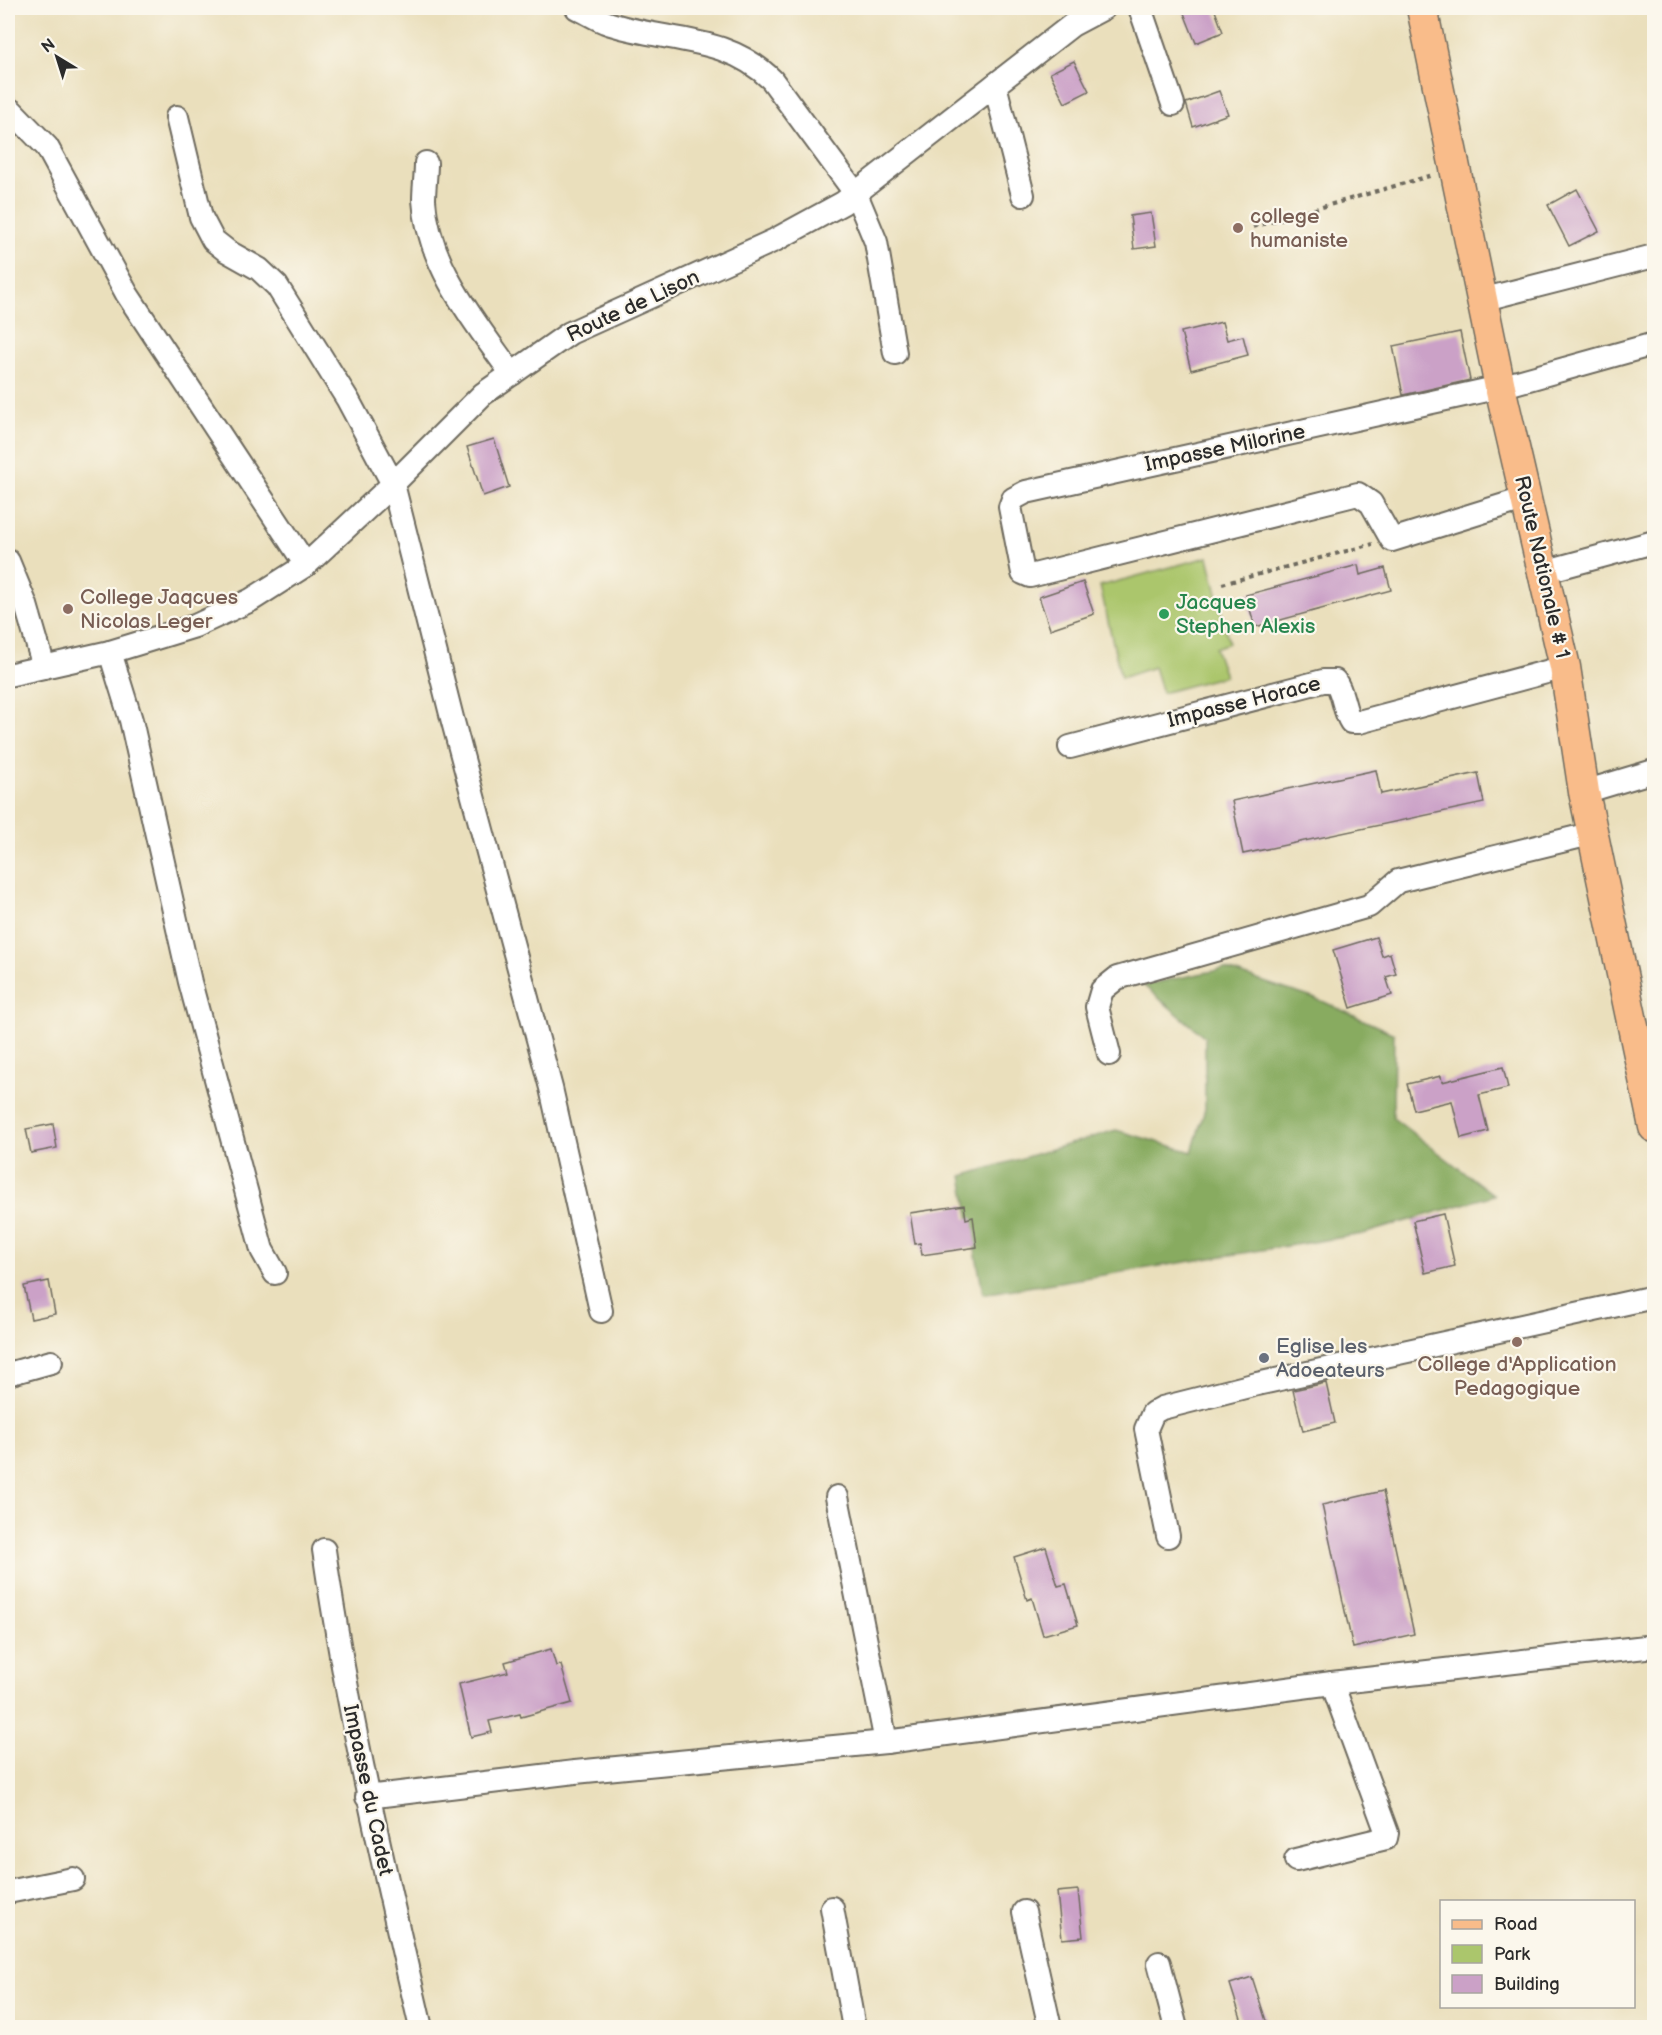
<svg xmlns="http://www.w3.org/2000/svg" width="1662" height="2035" font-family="'Balsamiq Sans',sans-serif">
<rect width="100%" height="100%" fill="#fbf7ec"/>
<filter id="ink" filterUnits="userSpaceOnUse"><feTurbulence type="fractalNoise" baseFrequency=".0167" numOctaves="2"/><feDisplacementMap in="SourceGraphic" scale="12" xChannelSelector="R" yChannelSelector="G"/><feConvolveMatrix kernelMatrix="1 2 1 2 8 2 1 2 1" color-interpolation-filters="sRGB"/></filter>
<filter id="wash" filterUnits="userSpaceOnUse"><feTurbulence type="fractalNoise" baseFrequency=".008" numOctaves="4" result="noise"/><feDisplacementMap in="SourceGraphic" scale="24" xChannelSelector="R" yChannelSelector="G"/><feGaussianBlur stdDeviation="1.35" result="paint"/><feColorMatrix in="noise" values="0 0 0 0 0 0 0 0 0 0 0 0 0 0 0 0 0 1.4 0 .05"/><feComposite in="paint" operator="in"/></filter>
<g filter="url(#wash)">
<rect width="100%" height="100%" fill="#eadfbc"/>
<path fill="#abc66c" stroke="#6b784c" stroke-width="1.5" d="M1208,557L1229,643L1215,648L1225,676L1162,693L1154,667L1121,678L1100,586Z"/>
<path fill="#88ab60" stroke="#5a6b46" stroke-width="1.5" d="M1224,969L1322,1001L1394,1034L1393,1118L1494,1195L1363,1234L983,1294L962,1176L1116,1130L1192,1152L1205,1109V1037L1143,985Z"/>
<g id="blocks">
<g fill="#cba1c7">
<path d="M1182,8H1214L1223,32L1196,43Z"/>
<path d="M1074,61L1089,91L1065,103L1050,73Z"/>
<path d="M1219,91L1228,114L1193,127L1186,103Z"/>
<path d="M1577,189L1599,231L1569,246L1548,205Z"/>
<path d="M1151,213L1156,246L1134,249L1130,216Z"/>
<path d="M1222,322L1227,340L1243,336L1248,355L1191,370L1181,332Z"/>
<path d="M1460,332L1470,380L1403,395L1393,346Z"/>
<path d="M494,439L509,487L483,496L467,447Z"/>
<path d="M1358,565L1360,575L1385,568L1391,590L1255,627L1246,595Z"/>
<path d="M1083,582L1094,614L1050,629L1039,597Z"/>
<path d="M1376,770L1381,794L1478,773L1484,803L1243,854L1232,801Z"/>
<path d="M1376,937L1382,956L1390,953L1396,974L1386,977L1392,995L1351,1008L1333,950Z"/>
<path d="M1503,1067L1508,1088L1479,1095L1488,1131L1461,1138L1452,1101L1414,1110L1407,1084L1441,1076L1442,1082Z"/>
<path d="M53,1124L57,1148L31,1153L26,1129Z"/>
<path d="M964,1205L966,1219L973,1217L977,1247L922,1255L920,1243L915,1244L910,1213Z"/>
<path d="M1443,1214L1455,1266L1425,1273L1413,1221Z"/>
<path d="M49,1281L55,1314L31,1319L24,1286Z"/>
<path d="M1326,1383L1335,1423L1303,1431L1293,1390Z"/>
<path d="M1383,1491L1414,1634L1353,1648L1322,1505Z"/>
<path d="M1046,1547L1058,1586L1066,1584L1078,1625L1043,1635L1032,1598L1027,1600L1014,1557Z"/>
<path d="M551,1649L556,1666L561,1665L572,1703L521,1717L520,1714L489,1721L492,1732L471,1737L459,1684L508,1672L505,1662Z"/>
<path d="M1078,1890L1083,1937L1062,1939L1057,1892Z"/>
<path d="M1252,1977L1267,2024L1244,2028L1230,1984Z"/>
</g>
</g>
</g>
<g filter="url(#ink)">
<use href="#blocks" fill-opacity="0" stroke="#6e6a5e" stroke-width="1.5"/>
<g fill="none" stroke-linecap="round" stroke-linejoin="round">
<g stroke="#6e6a5e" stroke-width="26">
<g id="minor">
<path d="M577,8C586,12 595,18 605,22C663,43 725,33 772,80L856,194L876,242L895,353"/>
<path d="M1140,8L1173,104"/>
<path d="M995,85L1023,195"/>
<path d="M12,111L47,147L127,294L306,565"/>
<path d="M177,117L201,217L213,240L227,251L259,269L277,286L348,400L393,484L452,718L551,1088L601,1311"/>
<path d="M426,163C426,175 424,188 424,200C428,266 475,322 512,374"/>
<path d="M1481,300L1654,256"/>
<path d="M1527,498L1392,540L1371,503L1358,494L1030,576L1023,573L1010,507L1013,499L1026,492L1500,387L1654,344"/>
<path d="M8,561L26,605L44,667"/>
<path d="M1543,572L1654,542"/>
<path d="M110,652L131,720L190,982L262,1250L275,1273"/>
<path d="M8,675L110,652L195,626L251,600L306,565L393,484L483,394L570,333L775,240L843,203L1072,25L1104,8"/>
<path d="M1070,747L1323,681H1335C1344,693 1343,710 1351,722H1359L1565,667"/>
<path d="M1584,792L1654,771"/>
<path d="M1109,1054L1097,1007L1102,990L1117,978L1369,906L1398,881L1594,833"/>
<path d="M8,1374L51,1362"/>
<path d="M837,1497L886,1742"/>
<path d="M1168,1536L1146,1429L1153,1413L1162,1408L1257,1384L1654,1297"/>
<path d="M324,1550C347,1711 384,1869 421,2028"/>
<path d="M367,1797L575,1772L886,1742L1332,1683L1654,1646"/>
<path d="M1296,1860L1386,1838L1387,1833L1332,1683"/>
<path d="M8,1892L73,1879"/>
<path d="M832,1908L854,2028"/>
<path d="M1024,1912L1050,2028"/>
<path d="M1159,1963L1176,2028"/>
</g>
</g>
<g stroke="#6e6a5e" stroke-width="33">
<path id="major" d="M1422,8L1500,387L1565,667L1584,792L1654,1127"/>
</g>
<g stroke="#6e6a5e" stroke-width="4" stroke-dasharray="4.5 4.5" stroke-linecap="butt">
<path d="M1253,227L1433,175"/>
<path d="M1222,584L1373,544"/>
</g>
<use href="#minor" stroke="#fff" stroke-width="22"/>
<use href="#major" stroke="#f9bc8a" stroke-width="30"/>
</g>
</g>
<g fill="#8d6e63" stroke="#fbf7ec" stroke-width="2">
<circle cx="1238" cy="228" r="6"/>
<circle cx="68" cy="609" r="6"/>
<circle cx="1517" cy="1342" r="6"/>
</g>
<circle fill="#2e9e5b" stroke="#fbf7ec" stroke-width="2" cx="1164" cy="614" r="6"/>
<circle fill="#6b7280" stroke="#fbf7ec" stroke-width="2" cx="1264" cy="1358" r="6"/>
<g text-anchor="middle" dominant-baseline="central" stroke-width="4.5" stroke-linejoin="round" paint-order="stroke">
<g font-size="21" fill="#785e54" stroke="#fbf7ec" text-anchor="start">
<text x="1250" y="216">college<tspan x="1250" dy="24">humaniste</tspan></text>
<text x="80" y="597">College Jaqcues<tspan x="80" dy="24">Nicolas Leger</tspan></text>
<text x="1517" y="1364" text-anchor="middle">College d'Application<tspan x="1517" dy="24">Pedagogique</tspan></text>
</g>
<g font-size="21" fill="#2b2b2b" stroke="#fbf7ec">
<text transform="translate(633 306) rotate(-25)">Route de Lison</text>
<text transform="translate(1225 448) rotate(-12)">Impasse Milorine</text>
<text transform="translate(1542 567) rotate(77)">Route Nationale # 1</text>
<text transform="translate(1244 702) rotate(-14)">Impasse Horace</text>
<text transform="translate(368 1790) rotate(78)">Impasse du Cadet</text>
</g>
<g font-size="21" fill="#27864d" stroke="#fbf7ec" text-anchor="start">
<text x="1176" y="602">Jacques<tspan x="1176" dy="24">Stephen Alexis</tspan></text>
</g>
<g font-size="21" fill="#5b616d" stroke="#fbf7ec" text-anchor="start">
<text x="1276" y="1346">Eglise les<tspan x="1276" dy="24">Adoeateurs</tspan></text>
</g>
</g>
<rect width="1662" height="2035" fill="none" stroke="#fbf7ec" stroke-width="30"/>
<rect x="1440" y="1900" width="195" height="108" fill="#fbf7ec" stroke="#a8a59f" stroke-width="1.5"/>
<rect x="1452" y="1920" width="30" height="9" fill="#f9bc8a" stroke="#a8a59f" stroke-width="1.5"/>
<text x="1494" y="1930" font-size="18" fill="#2b2b2b">Road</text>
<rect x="1452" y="1945" width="30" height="18" fill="#abc66c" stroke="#a8a59f" stroke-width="1.5"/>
<text x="1494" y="1960" font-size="18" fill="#2b2b2b">Park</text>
<rect x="1452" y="1975" width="30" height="18" fill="#cba1c7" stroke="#a8a59f" stroke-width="1.5"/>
<text x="1494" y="1990" font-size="18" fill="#2b2b2b">Building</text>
<g transform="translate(57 57) rotate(322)" stroke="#fbf7ec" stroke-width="4.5" paint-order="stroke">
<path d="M0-4.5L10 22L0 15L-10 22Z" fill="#2b2b2b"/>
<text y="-9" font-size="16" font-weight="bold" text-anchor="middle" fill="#2b2b2b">N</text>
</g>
</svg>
